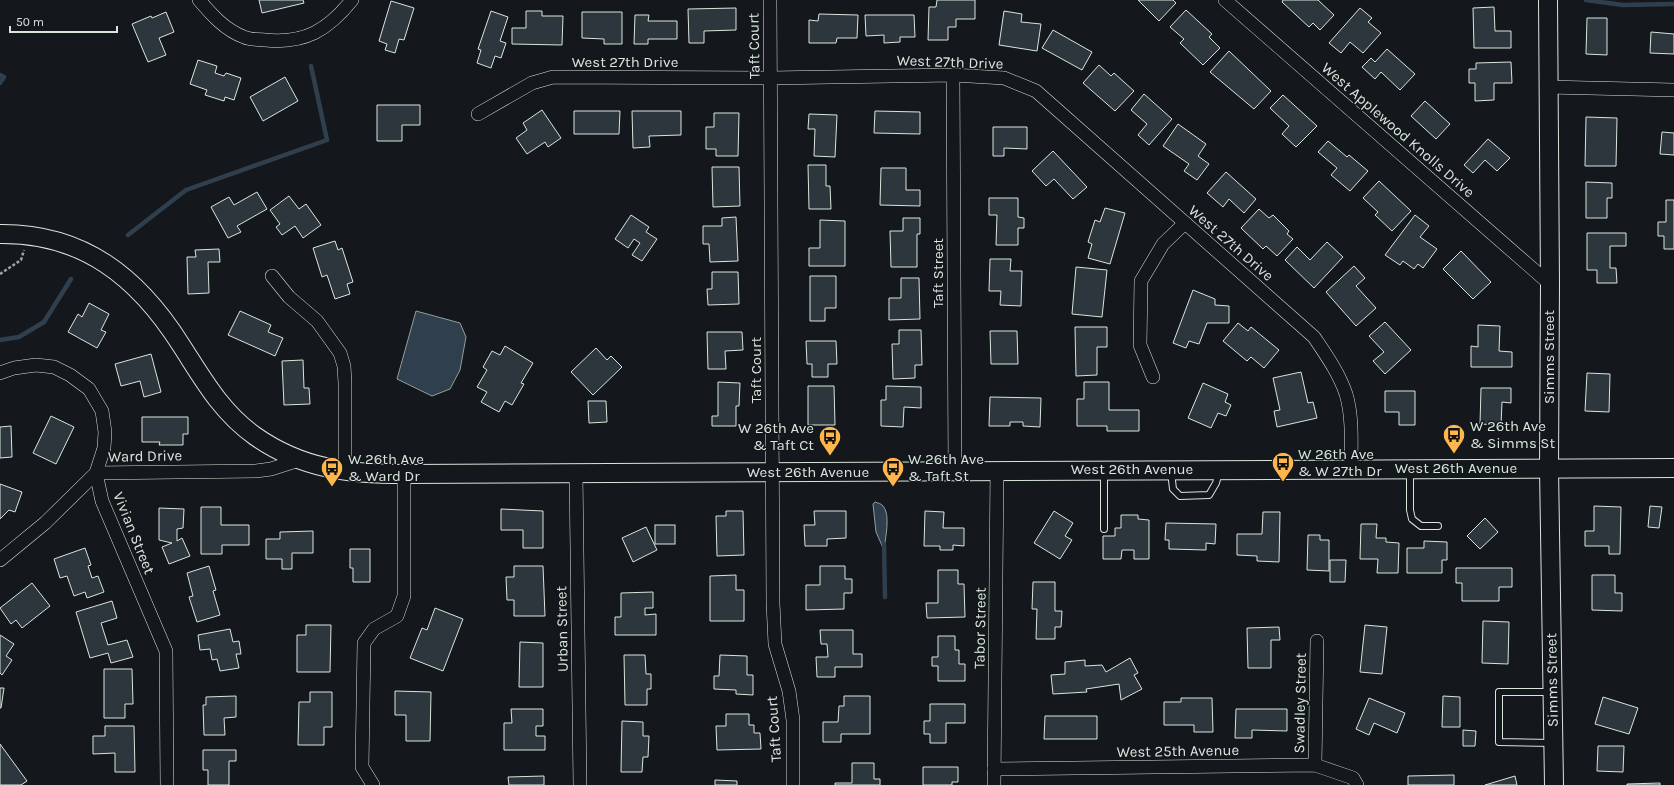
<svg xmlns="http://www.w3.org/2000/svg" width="1674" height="785" font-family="Karla,sans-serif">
<rect width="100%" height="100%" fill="#14181c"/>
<g fill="#2f3f4d" stroke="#939e99">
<path d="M416,311L460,323L466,337L460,370L450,389L432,396L397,379Z"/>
<path d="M875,502C878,503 882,504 883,506C891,514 885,540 884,550L876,532L873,504Z"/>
</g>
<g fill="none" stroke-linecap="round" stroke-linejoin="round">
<g stroke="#2f3f4d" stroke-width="4.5">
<path d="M1586,0L1623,5L1674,4"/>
<path d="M0,75L4,77L0,83"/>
<path d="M128,235L186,190L327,140L311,66"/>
<path d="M0,340L19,337L44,322L71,279"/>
<path d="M884,544L885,597"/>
</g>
</g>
<g fill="#2c363c" stroke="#d8e6dc">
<path d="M259,0H303L304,3L262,13Z"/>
<path d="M937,0H975V19H956V27H948V40H928L929,7H936Z"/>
<path d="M1138,0H1173L1176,3L1159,21Z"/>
<path d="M1283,0H1318L1334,15L1320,30L1313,23L1309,27L1282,2Z"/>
<path d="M391,1L414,8L404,40L399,39L395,53L385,50L387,44L379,41Z"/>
<path d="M1494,7L1495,31H1511V48H1474L1473,8Z"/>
<path d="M736,8V30L704,31V43H689L688,9Z"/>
<path d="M1360,8L1372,18L1368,22L1381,33L1363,53L1350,42L1341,53L1329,43Z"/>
<path d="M1186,10L1212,34L1209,37L1220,48L1203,65L1180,43L1184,39L1170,27Z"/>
<path d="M491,11L508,17L500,41L506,43L501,58L495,56L491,68L477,63L481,50L478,49Z"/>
<path d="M526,11H542V16H563L562,45L512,44V28H526Z"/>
<path d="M1004,11L1022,14L1021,22L1041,24L1037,51L999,45Z"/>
<path d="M166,12L174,32L159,38L166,55L148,62L132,24L151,16L152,18Z"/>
<path d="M582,12H622V44H604V39L582,38Z"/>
<path d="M819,14L858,15L857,38H837L836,43H809V20L818,21Z"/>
<path d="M635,15H649L648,21H677V39H648V44H634Z"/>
<path d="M865,15H914L915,37H900V42L884,43V35L866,36Z"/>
<path d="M1587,18H1607V55L1586,54Z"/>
<path d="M1053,30L1092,52L1082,70L1042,48Z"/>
<path d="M1651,32L1674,34V54L1650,53Z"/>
<path d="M1387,49L1415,74L1400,90L1381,72L1375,79L1362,67L1371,58L1375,62Z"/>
<path d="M1229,51L1271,91L1254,109L1210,72Z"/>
<path d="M198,60L217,66L215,73L224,76L226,73L241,78L234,100L225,97L224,101L205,95L207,90L190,84Z"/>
<path d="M1511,62L1512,83H1494V100L1475,101V83H1469V69H1476V63Z"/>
<path d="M1099,65L1111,76L1114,73L1134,91L1115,111L1083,83Z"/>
<path d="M285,77L298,101L263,121L250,97Z"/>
<path d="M1144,94L1172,119L1149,145L1138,135L1147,124L1131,110Z"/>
<path d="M1283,95L1317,126L1296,147L1282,134L1289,126L1270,108Z"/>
<path d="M1425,101L1450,124L1436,139L1411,116Z"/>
<path d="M377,105H420V125H402V141H377Z"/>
<path d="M542,110L561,138L548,147L545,142L527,154L516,138L527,130L523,123Z"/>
<path d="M574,111H620L619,134H574Z"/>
<path d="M632,111H681V135L649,136L650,147L633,148Z"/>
<path d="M875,111L920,112V134L874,133Z"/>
<path d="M714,113H739L738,156H716V149H706V127H714Z"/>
<path d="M809,114L837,115L835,157L814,156L815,129H808Z"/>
<path d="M1586,117L1617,118L1616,166H1585Z"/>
<path d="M1178,124L1206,144L1198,156L1209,164L1197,180L1184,171L1189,164L1163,146Z"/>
<path d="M993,127H1027V149L1004,148V156H993Z"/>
<path d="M1662,132L1674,133V155L1660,154Z"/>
<path d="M1488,139L1510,158L1497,171L1485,160L1473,173L1464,165Z"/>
<path d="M1328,141L1347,157L1349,155L1368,171L1350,191L1331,175L1337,168L1318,152Z"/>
<path d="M1053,151L1087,187L1073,199L1054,179L1046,186L1032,171Z"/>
<path d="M808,165H826V186H830L831,209H809Z"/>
<path d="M712,167H739L740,206L713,207Z"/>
<path d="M881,168H906V190H920V206L880,205Z"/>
<path d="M1226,172L1256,199L1244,213L1229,199L1223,207L1207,193Z"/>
<path d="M1379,181L1411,211L1392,231L1375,215L1378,212L1363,198Z"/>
<path d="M1586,182L1612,183V198H1607V218H1586Z"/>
<path d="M257,192L267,209L237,226L241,232L228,238L211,207L229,197L234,205Z"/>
<path d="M289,196L299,209L306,204L321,225L303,238L295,226L282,235L276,227L280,224L270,210Z"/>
<path d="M989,198H1018V217L1024,218V228H1018V245H996L997,215H989Z"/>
<path d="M1666,200H1674V249H1664V236H1658V222H1666Z"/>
<path d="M1105,208L1125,213L1110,264L1088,258L1092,244L1088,242L1095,220L1100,222Z"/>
<path d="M1259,209L1269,218L1273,215L1289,231L1287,234L1293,239L1277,256L1266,246L1263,249L1241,228Z"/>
<path d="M631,215L649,227L646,232L657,239L642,261L632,255L640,243L634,239L628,248L615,239Z"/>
<path d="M1415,215L1429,226L1420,237L1437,249L1423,268L1418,264L1414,269L1403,261L1400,265L1385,255Z"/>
<path d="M736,217L738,261L710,262L709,244H703V226H722V218Z"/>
<path d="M903,218H920V234H917V267H891L890,231H903Z"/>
<path d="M820,220L845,221V266H809V248H820Z"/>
<path d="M1587,233H1626V246H1610V268H1616L1617,283H1597V270H1587Z"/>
<path d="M335,241L338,250L342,248L353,282L347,284L350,294L335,299L327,275L322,277L313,248Z"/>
<path d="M1327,242L1343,257L1314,288L1285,260L1297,247L1310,260Z"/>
<path d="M219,249L220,262H208L209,293L188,294L187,257H196L195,250Z"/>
<path d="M1461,251L1491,282L1473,299L1443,269Z"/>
<path d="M990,259H1011L1010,271H1022L1021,306L1000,305L1001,291H989Z"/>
<path d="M1354,266L1365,278L1356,286L1376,308L1356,326L1326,292Z"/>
<path d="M1076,267L1107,270L1102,317L1072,314Z"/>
<path d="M712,272H738L739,304L708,305L707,289H712Z"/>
<path d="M810,276H836V308H825V321H810Z"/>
<path d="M901,278H919L920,319L889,320V298H901Z"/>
<path d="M1193,290L1215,299V305L1229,306V323H1207L1199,344L1189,341L1186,348L1173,343Z"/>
<path d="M89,303L109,314L101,330L106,332L97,348L68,332L78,314L82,317Z"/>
<path d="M240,311L271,325L268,332L283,338L275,356L228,335Z"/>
<path d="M1385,322L1411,350L1385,374L1373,361L1384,352L1369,336Z"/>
<path d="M1238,323L1248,331L1251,327L1279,350L1264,368L1251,357L1247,361L1223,341Z"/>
<path d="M1478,325L1500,326L1499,351L1512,352V367H1471V346L1478,347Z"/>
<path d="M1075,327H1107V347H1097V375L1076,376Z"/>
<path d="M899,330H921L922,365H915V378L893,379L892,344H899Z"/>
<path d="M990,331H1017L1018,364H991Z"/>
<path d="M707,332H742L743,350L725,351L726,369H708Z"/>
<path d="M806,341H836L837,364H828V377H812V364H807Z"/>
<path d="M505,346L533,363L521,383L524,384L512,405L505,401L499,412L481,402L487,392L477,387L487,370L483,367L492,351L500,355Z"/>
<path d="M596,348L607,360L611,356L622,367L593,395L571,372Z"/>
<path d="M151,354L161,392L144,397L140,381L121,386L115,364Z"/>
<path d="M303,360L304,388H309L310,404L284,405L282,361Z"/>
<path d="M1301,372L1308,403L1313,402L1317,418L1277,427L1274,411L1280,410L1273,378Z"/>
<path d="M1587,373L1610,374L1609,412L1585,411Z"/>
<path d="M718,382L740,383L739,406H736V426H712V416H718Z"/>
<path d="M1084,382H1109V410H1139V431H1107V426H1077V399H1084Z"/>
<path d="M1203,383L1228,394L1225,402L1231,405L1226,416L1218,413L1211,428L1188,418Z"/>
<path d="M808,386H834L835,425H808Z"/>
<path d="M886,386L921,387V408L904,407L903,427L881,426V400H886Z"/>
<path d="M1481,388H1511V403L1502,402L1501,425L1480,424Z"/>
<path d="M1385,391H1415V425H1399V412H1385Z"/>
<path d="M990,397L1041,398L1040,427L1023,426V422H1010V426H989Z"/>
<path d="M588,401H606L607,422L589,423Z"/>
<path d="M51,416L74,427L56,464L33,453Z"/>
<path d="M142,417H188V434H183V445H159L160,442H142Z"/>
<path d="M11,426L12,457L0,458V427Z"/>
<path d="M0,484L22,492L15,512L9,510L0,519Z"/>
<path d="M1594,506L1621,507L1620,554H1609V546H1585V531H1594Z"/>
<path d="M1650,506L1662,507L1659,528L1648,527Z"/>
<path d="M201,507H221V525H249V545H222V554H201Z"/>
<path d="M159,508L184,509L183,528L177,529V541L182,538L190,556L169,564L162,547L172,543L159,540Z"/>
<path d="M501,509L543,511V548H523V530H501Z"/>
<path d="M726,511H743L744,555L717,556L716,516H726Z"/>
<path d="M814,511H846V538L827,539V546H805L804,525H815Z"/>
<path d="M925,511L944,512L943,528H964V546L953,545V550H940V546H924Z"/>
<path d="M1054,511L1073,523L1065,536L1072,540L1060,559L1034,543Z"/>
<path d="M1263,512H1280L1279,562L1257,561V556L1237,555V534H1262Z"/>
<path d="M1121,515H1138V519L1149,520V559H1134V550H1122L1121,559H1103V536H1115V528H1121Z"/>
<path d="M1485,518L1498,532L1480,549L1467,536Z"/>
<path d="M1166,523L1216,524L1215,544L1206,543V550L1169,549V540H1165Z"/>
<path d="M1361,524H1377L1376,538H1386V542L1399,543L1398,573H1377L1378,559H1360Z"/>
<rect x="655" y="525" width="20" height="19"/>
<path d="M646,527L657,550L633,562L622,538Z"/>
<path d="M313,531V553H292V569H282V559H266V539H280V532Z"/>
<path d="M1308,535H1320V540H1329V571L1307,570Z"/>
<path d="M1424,541L1447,542V560H1442V573H1407V548H1424Z"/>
<path d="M85,548L91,565L88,566L92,578L98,576L104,592L87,598L85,592L74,596L67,576L60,578L54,559Z"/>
<path d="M350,549H370V582H353V568H350Z"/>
<path d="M1330,560H1346L1345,582H1330Z"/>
<path d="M209,566L216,590L213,591L220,615L197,622L189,597L193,596L187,573Z"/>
<path d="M514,566H543L545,616H514V600H507L506,577H514Z"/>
<path d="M820,566H845V579H852V593H844V609L806,610V585H820Z"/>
<path d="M1456,568H1512V587H1499V601H1462V583H1456Z"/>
<path d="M938,570H958V584H964L965,617L927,618L926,603H938Z"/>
<path d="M736,575V590H744V621H710V576Z"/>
<path d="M1592,575H1615V593H1622V611L1592,610Z"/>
<path d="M1033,582H1055V611H1062L1061,627H1055V639H1036L1037,609H1032Z"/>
<path d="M32,583L50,606L22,628L16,620L11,624L0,608Z"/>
<path d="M653,592V608H645V615L656,614V635H615V617H621V593Z"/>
<path d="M112,601L117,618L101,623L108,645L127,640L133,657L111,663L108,653L90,658L76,612Z"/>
<path d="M435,608L463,619L443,671L410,658L422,628L427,630Z"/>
<path d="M1483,621L1509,622L1508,664L1482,663Z"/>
<path d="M306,625H331L330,672H297V635H306Z"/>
<path d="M1365,625L1387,627L1382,674L1360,672Z"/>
<path d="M1279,627L1280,640H1271V668H1248L1247,628Z"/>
<path d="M230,629L233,642L239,641L241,654H236L239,668L220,671L217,659L212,660L210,649L200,650L198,635Z"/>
<path d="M820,630H853V654H862V667H835V677H817L816,657H828L827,644H821Z"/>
<path d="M0,635L14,644L6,656L12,660L2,675L0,673Z"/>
<path d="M938,636H955V650H959V664H965V681H938V666H932V657H938Z"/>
<path d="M520,642L543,643V687H519Z"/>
<path d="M624,655H645L646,674H651V689H647V705H625Z"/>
<path d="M720,655L747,656V675H753V695L736,694V690L714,689V676H719Z"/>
<path d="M1130,658L1138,673L1134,675L1142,689L1121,700L1119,684L1086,689L1087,692L1053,694L1051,675L1065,674V662L1085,660V666L1102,665L1106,672Z"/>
<path d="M104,669H132L133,704H125V718H104Z"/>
<path d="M0,688H4L1,708H0Z"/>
<path d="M395,691L431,692L430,741H406V715H395Z"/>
<path d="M310,692H332V727H324V745H298L299,702H310Z"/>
<path d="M236,696V717L224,718L225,735H204L203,705H206V697Z"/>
<path d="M844,696H870V734H841V742H823V722H838L839,706H844Z"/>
<path d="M1443,696L1460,697V727H1442Z"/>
<path d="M1603,697L1638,708L1629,734L1595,724Z"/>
<path d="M1181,698H1212L1213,732H1194V725H1164V702H1181Z"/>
<path d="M1369,698L1405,713L1397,733L1374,723L1369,735L1356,729Z"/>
<path d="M930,704H965V723H946V743H930V734H924V721H930Z"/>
<path d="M511,709H543V726H536V736H545V750H504V723H512Z"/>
<path d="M1236,709H1287V731L1252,730V738H1235Z"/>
<path d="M726,714H749V725H754V733H760L761,749L717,750L716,726H726Z"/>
<path d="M1045,716H1097V739H1044Z"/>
<path d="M622,721L643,722V736H649L648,757H643L642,772H621Z"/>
<path d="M105,726H134L135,772H115V753L93,754V736H105Z"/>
<path d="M1463,730L1476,731L1475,746H1463Z"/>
<path d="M0,744L27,781L21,785H0Z"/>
<path d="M1598,746H1624L1623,772L1597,771Z"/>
<path d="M203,750H236V761H229V785H208V770H203Z"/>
<path d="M852,763H874V779H880V785H835V783H852Z"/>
<path d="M923,767H958V782H952V785H923Z"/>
<path d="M1454,775V785H1408V776Z"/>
<path d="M544,776V785H509L508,777Z"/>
<path d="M1515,776L1517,785H1485Z"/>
<path d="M715,780L737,781V785H715Z"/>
<path d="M1660,783V785H1627V784Z"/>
</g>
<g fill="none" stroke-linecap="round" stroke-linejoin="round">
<g stroke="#d8e6dc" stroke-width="8">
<g id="lane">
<path d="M1410,471V510L1412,519L1421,526H1438"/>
<path d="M1171,472L1173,489L1180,496L1209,495L1216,483L1219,472"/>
<path d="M1104,473V529"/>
<path d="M1552,743L1499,742V692H1552"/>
</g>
</g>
<g stroke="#d8e6dc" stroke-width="14">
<g id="street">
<path d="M199,0C212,15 225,30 244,37C250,40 258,39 265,40C305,44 328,30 352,0"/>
<path d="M770,0L773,603L775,644L789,691L793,720V785"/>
<path d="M1225,0L1550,284"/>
<path d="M953,75L955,470"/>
<path d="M1547,87L1674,90"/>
<path d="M478,114L532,83L553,77L770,78L953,75L1004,78L1036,91L1314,337C1326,355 1339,373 1346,394C1353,417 1351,444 1351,468"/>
<path d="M272,276L289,297L317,321L340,353L344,366L345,383V472"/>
<path d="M0,373L14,368L36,365L54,367L70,375L89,389L102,411L105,432L104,448L96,473L102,501L166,651L167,785"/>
<path d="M1153,377L1140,345L1141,281L1163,244L1185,223"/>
<path d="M576,473L580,785"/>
<path d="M0,560L45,523L96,473L256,471L271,469L299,460"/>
<path d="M1315,765L1317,641"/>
<path d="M994,769L1315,765L1353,778L1357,785"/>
<path d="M373,785L362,767L364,643L374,629L397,616L404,596V474"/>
<path d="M994,785L997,470"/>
</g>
</g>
<g stroke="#d8e6dc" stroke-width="20">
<g id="secondary">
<path d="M1548,0L1550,284L1549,468L1554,785"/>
<path d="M0,234C83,233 138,277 181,345C203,379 221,412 255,436C302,469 349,474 404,474L1674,468"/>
</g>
</g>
<path stroke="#9da8a2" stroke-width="2.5" stroke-dasharray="3 2" stroke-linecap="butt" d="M0,274L21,260L24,250"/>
<use href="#lane" stroke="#14181c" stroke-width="6"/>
<use href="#street" stroke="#14181c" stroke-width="13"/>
<use href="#secondary" stroke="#14181c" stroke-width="18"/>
</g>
<defs>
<g id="bus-pin" transform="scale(1.15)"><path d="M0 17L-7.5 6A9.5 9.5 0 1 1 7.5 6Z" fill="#ffb74d" stroke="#14181c"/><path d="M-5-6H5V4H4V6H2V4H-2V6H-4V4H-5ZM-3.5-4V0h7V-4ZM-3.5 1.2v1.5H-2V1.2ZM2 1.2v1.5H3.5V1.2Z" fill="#111"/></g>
</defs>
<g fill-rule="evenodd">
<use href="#bus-pin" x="1454" y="435"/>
<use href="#bus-pin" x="830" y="437"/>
<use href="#bus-pin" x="1283" y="463"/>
<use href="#bus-pin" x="332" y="468"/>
<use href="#bus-pin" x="893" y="468"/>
</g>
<g text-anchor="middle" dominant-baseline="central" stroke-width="3" stroke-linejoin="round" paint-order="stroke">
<g font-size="15" fill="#d8e6dc" stroke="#14181c">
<text transform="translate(754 46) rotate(-91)">Taft Court</text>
<text x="625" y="62">West 27th Drive</text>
<text transform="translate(950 62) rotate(2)">West 27th Drive</text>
<text transform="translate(1398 130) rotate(41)">West Applewood Knolls Drive</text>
<text transform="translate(1231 243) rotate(41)">West 27th Drive</text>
<text transform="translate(938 273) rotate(-90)">Taft Street</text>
<text transform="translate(1549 357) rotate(-90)">Simms Street</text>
<text transform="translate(756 370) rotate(-90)">Taft Court</text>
<text transform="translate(145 456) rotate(-1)">Ward Drive</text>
<text x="1456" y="468">West 26th Avenue</text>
<text x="1132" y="469">West 26th Avenue</text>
<text x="808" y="472">West 26th Avenue</text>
<text transform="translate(134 533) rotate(68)">Vivian Street</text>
<text transform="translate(980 628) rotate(-89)">Tabor Street</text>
<text transform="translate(562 629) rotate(-91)">Urban Street</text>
<text transform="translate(1552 680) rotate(-91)">Simms Street</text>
<text transform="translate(1300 703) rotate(-89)">Swadley Street</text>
<text transform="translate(774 729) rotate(-94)">Taft Court</text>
<text transform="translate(1178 751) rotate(-1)">West 25th Avenue</text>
</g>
<g font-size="15" fill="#d8e6dc" stroke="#14181c" text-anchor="start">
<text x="1470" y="426">W 26th Ave<tspan x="1470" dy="17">&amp; Simms St</tspan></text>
<text x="814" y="428" text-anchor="end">W 26th Ave<tspan x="814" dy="17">&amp; Taft Ct</tspan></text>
<text x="1298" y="454">W 26th Ave<tspan x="1298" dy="17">&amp; W 27th Dr</tspan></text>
<text x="348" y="459">W 26th Ave<tspan x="348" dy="17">&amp; Ward Dr</tspan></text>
<text x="908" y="459">W 26th Ave<tspan x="908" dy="17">&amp; Taft St</tspan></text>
</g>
</g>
<path d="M10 26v6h107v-6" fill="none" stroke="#d8e6dc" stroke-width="2"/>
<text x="16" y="26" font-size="12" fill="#d8e6dc" stroke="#14181c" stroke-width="3" paint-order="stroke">50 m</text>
</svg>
